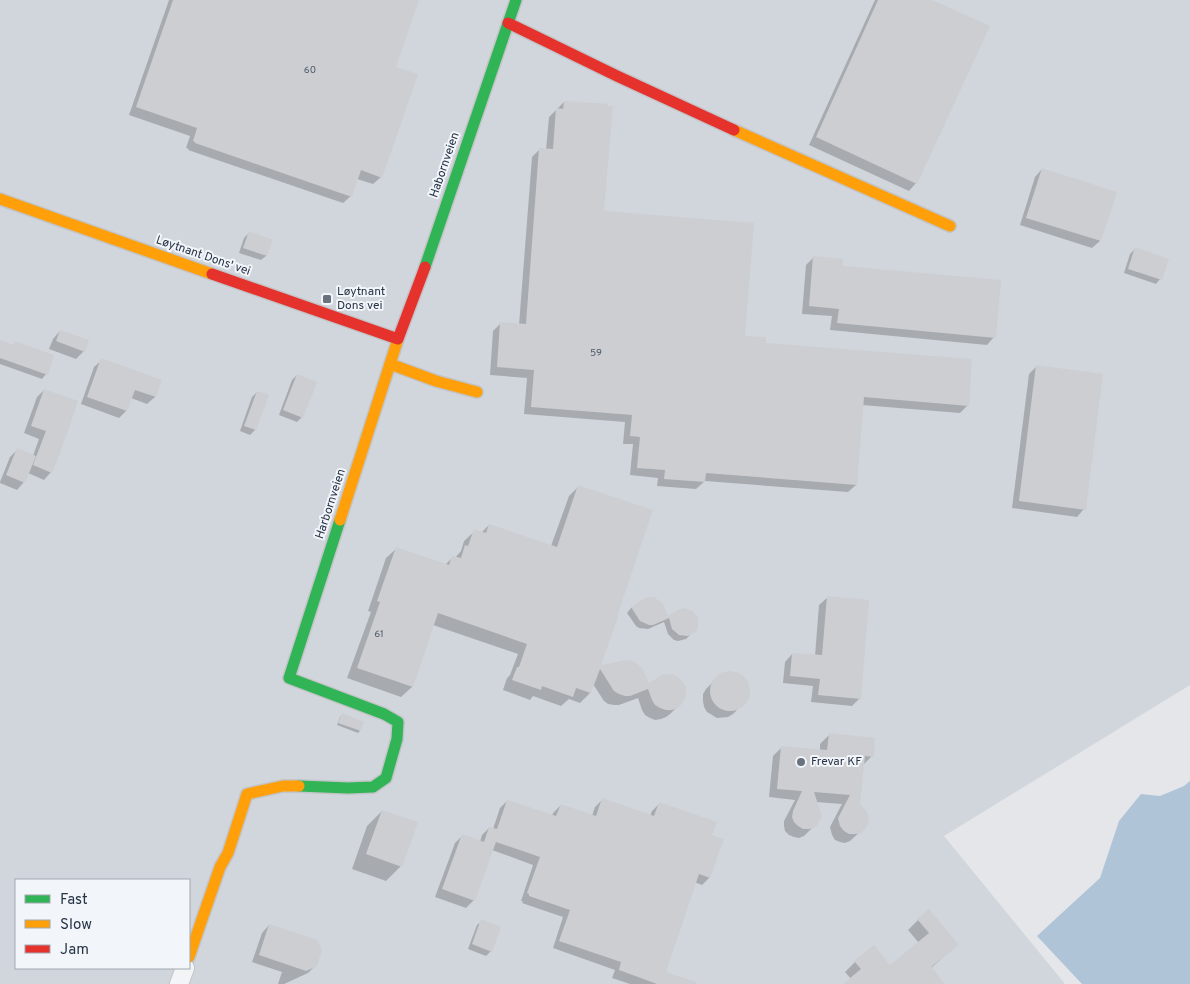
<svg xmlns="http://www.w3.org/2000/svg" width="1190" height="984" font-family="Overpass,sans-serif">
<rect width="100%" height="100%" fill="#e4e6e9"/>
<path fill="#d1d6dd" fill-rule="evenodd" d="M0,0H1190V685L944,836L1065,984H0ZM16,880H189V968H16Z"/>
<path fill="#b0c4d7" d="M1190,781V984H1082L1037,936L1100,878L1119,821L1141,794L1160,796L1184,786Z"/>
<g fill="#0003">
<path d="M169,0H418L395,67L381,177L373,184L357,179L351,196L343,203L188,150L189,149L186,148L190,136L129,115Z"/>
<path d="M875,0H929L916,183L909,191L809,145Z"/>
<path d="M564,102L603,212L744,337L764,344L968,405L960,413L862,405L856,485L848,492L705,481L696,489L657,486L658,478L630,475L633,444H623L625,422L524,414L527,378L490,375L493,331L501,323L519,325L532,157L540,149L546,150L549,117Z"/>
<path d="M1042,169L1100,241L1092,248L1020,225L1035,177Z"/>
<path d="M249,233L271,240L266,256L261,260L239,253L244,238Z"/>
<path d="M1135,249L1160,279L1156,284L1124,273L1130,254Z"/>
<path d="M814,257L841,267L994,337L987,345L830,330L832,316L802,314L806,265Z"/>
<path d="M60,331L84,351L76,359L49,349L53,339Z"/>
<path d="M0,342L12,346L16,343L46,374L42,379L0,364Z"/>
<path d="M102,360L160,381L155,397L147,404L131,398L126,411L119,418L81,404L94,367Z"/>
<path d="M1037,366L1084,509L1077,517L1012,508L1029,374Z"/>
<path d="M297,375L302,417L297,422L279,415L292,380Z"/>
<path d="M44,390L51,472L44,480L28,473L24,482L17,490L0,483V482L10,457L17,450L33,456L39,439L24,433L37,397Z"/>
<path d="M257,392L255,430L250,435L240,431L252,397Z"/>
<path d="M579,486L599,666L648,685L681,703L670,714L666,717L661,719L655,720L650,718L645,715L642,710L638,698L619,705H614L608,704L604,701L593,684L590,693L580,703L569,699L561,706L533,696L530,700L503,690L507,678L510,675L518,654L433,625L412,687L401,697L347,678L371,612L368,611L386,558L397,548L445,565L453,557L455,558L461,551L464,541L475,531L481,533L489,525L551,546L569,496Z"/>
<path d="M827,598L860,698L852,706L811,702L813,686L783,683L785,662L792,654L815,656L819,605Z"/>
<path d="M645,599L668,618L680,611L691,634L686,639L678,641L674,640L668,634L664,622L648,629L639,628L636,626L627,613L631,608Z"/>
<path d="M725,673H731L738,675L743,678L747,684L748,690V697L745,702L733,714L728,717L717,718L707,712L704,707L703,701V694L706,689L719,676Z"/>
<path d="M342,715L360,731L358,733L337,725L340,717Z"/>
<path d="M829,735L872,756L863,765L859,805L864,828L850,841L845,843L840,842L835,840L832,835L830,827L842,804L816,802L817,823L804,836L799,838L794,837L789,835L785,831L784,826V821L795,800L769,797L773,756L782,747L820,751V744Z"/>
<path d="M603,799L650,816L652,811L659,804L711,836L709,878L702,885L694,882L664,972L687,984H630L612,978L615,970L553,948L563,917L522,903L523,901H521L533,865L492,850L474,900L466,908L435,897L455,843L462,836L480,842L482,835L489,828L493,829L500,808L507,801L552,816L553,813L561,805L592,816L595,807Z"/>
<path d="M382,811L401,866L386,881L352,869L367,826Z"/>
<path d="M918,920L957,945L931,968L943,984H845L851,979L845,972L855,962L890,967L919,943L908,930Z"/>
<path d="M482,921L491,951L486,956L468,949L477,925Z"/>
<path d="M269,925L316,965L308,973L284,984H278L282,972L252,962L262,933Z"/>
</g>
<g fill="#ccced2">
<path d="M173,0H419L396,67L418,74L382,178L361,170L352,197L195,143V142L193,141L197,128L136,107Z"/>
<path d="M878,0H932L990,26L917,184L816,137Z"/>
<path d="M564,101L608,104V106H613L604,211L754,223L745,336L766,337V343L972,359L969,406L864,397L857,485L706,473L705,482L664,479L665,470L637,468L640,437L630,436L632,415L531,407L534,370L497,367L500,322L526,324L539,148L553,149L556,108L563,109Z"/>
<path d="M1042,168L1117,192L1101,241L1026,218Z"/>
<path d="M249,231L273,240L267,256L243,248Z"/>
<path d="M1135,247L1169,259L1162,280L1128,269Z"/>
<path d="M813,256L843,259V266L1001,280L996,338L837,323L839,309L809,306Z"/>
<path d="M60,330L89,340L85,352L56,341Z"/>
<path d="M0,340L14,345L15,341L54,355L48,375L0,358Z"/>
<path d="M101,358L162,380L156,397L135,390L127,411L87,397Z"/>
<path d="M1036,365L1103,374L1086,510L1019,501Z"/>
<path d="M297,374L317,382L303,418L283,410Z"/>
<path d="M44,389L78,401L63,445L52,473L33,465L46,431L31,426Z"/>
<path d="M257,391L269,395L256,430L244,426Z"/>
<path d="M17,448L36,456L25,483L6,475Z"/>
<path d="M578,485L653,510L617,616L619,614L601,665L626,660L632,661L637,663L642,668L649,683L662,675L668,674L674,675L679,678L683,682L686,687V693L685,699L682,704L677,708L672,710H666L660,708L655,705L652,700L648,689L630,696H625L619,694L614,691L600,669L591,693L576,688L573,697L542,686L541,690L512,680L517,667H519L527,644L438,613L413,687L357,668L380,602L377,601L396,547L449,565L452,556L461,558L465,545L468,546L474,529L486,533L489,524L557,547Z"/>
<path d="M827,596L869,600L861,699L818,695L820,679L790,676L792,653L822,655Z"/>
<path d="M650,597H654L662,603L668,616L680,609L684,608L693,611L698,618V628L696,632L688,636L679,635L672,629L669,618L653,625H649L640,621L631,607L645,598Z"/>
<circle cx="730" cy="691" r="20"/>
<path d="M342,713L364,722L361,731L338,723Z"/>
<path d="M829,733L875,738L874,757L865,756L860,804L867,812L869,818L868,824L865,829L861,833L855,834H849L844,831L840,826L838,818L850,795L814,792L822,816L818,824L814,828L809,829H803L798,826L794,822L792,817L793,811L802,791L777,789L781,746L827,750Z"/>
<path d="M602,798L654,816L659,802L717,822L712,835L724,839L710,878L699,874L666,972L696,982V984H657L619,970L621,962L559,941L570,910L529,896V894L527,893L540,857L496,842L475,901L442,889L462,834L484,842L489,827L497,829L507,800L556,816L561,804L596,816Z"/>
<path d="M382,810L418,822L402,867L366,854Z"/>
<path d="M929,909L959,945L931,967L945,984H843L861,969L854,961L874,945L890,965L929,933L917,919Z"/>
<path d="M481,919L501,927L492,952L472,944Z"/>
<path d="M269,924L317,940L322,950L317,966L306,971L259,955Z"/>
</g>
<g fill="none" stroke-linecap="round" stroke-linejoin="round">
<g stroke="#c2c4c7" stroke-width="20">
<path id="street" d="M179,984L185,968"/>
</g>
<g stroke="#c2c4c7" stroke-width="14">
<g id="fast">
<path d="M425,267L516,0"/>
<path d="M299,786L348,788L373,787L386,778L397,739L398,722L384,714L289,678L340,520"/>
</g>
</g>
<g stroke="#c2c4c7" stroke-width="14">
<g id="slow">
<path d="M734,130L950,226"/>
<path d="M0,199L212,274"/>
<path d="M390,364L436,381L477,392"/>
<path d="M340,520L398,339"/>
<path d="M189,957L220,867L228,853L247,794L283,786H299"/>
</g>
</g>
<g stroke="#c2c4c7" stroke-width="14">
<g id="jam">
<path d="M508,23L617,76L734,130"/>
<path d="M212,274L398,339L425,267"/>
</g>
</g>
<use href="#street" stroke="#f3f4f6" stroke-width="18"/>
<use href="#fast" stroke="#30b455" stroke-width="11"/>
<use href="#slow" stroke="#ff9f0a" stroke-width="11"/>
<use href="#jam" stroke="#e5322d" stroke-width="11"/>
</g>
<g fill="#69727f" stroke="#f2f5f9" stroke-width="2">
<rect x="322" y="294" width="10" height="10" rx="2.5"/>
<circle cx="801" cy="762" r="5"/>
</g>
<g text-anchor="middle" dominant-baseline="central" stroke-width="4" stroke-linejoin="round" paint-order="stroke">
<g font-size="10" fill="#515b6a">
<text x="310" y="70">60</text>
<text x="596" y="353">59</text>
<text x="379" y="634">61</text>
</g>
<g font-size="12" fill="#273446" stroke="#f2f5f9">
<text transform="translate(445 165) rotate(-71)">Habornveien</text>
<text transform="translate(203 256) rotate(19)">Løytnant Dons' vei</text>
<text transform="translate(331 504) rotate(-72)">Harbornveien</text>
</g>
<g font-size="12" fill="#273446" stroke="#f2f5f9" text-anchor="start">
<text x="337" y="292">Løytnant<tspan x="337" dy="14">Dons vei</tspan></text>
<text x="811" y="762">Frevar KF</text>
</g>
</g>
<rect x="15" y="879" width="175" height="90" fill="#f2f5f9" stroke="#a1a8b1"/>
<rect x="25" y="895" width="25" height="8" fill="#30b455" stroke="#a1a8b1"/>
<text x="60" y="904" font-size="15" fill="#273446">Fast</text>
<rect x="25" y="920" width="25" height="8" fill="#ff9f0a" stroke="#a1a8b1"/>
<text x="60" y="929" font-size="15" fill="#273446">Slow</text>
<rect x="25" y="945" width="25" height="8" fill="#e5322d" stroke="#a1a8b1"/>
<text x="60" y="954" font-size="15" fill="#273446">Jam</text>
</svg>
